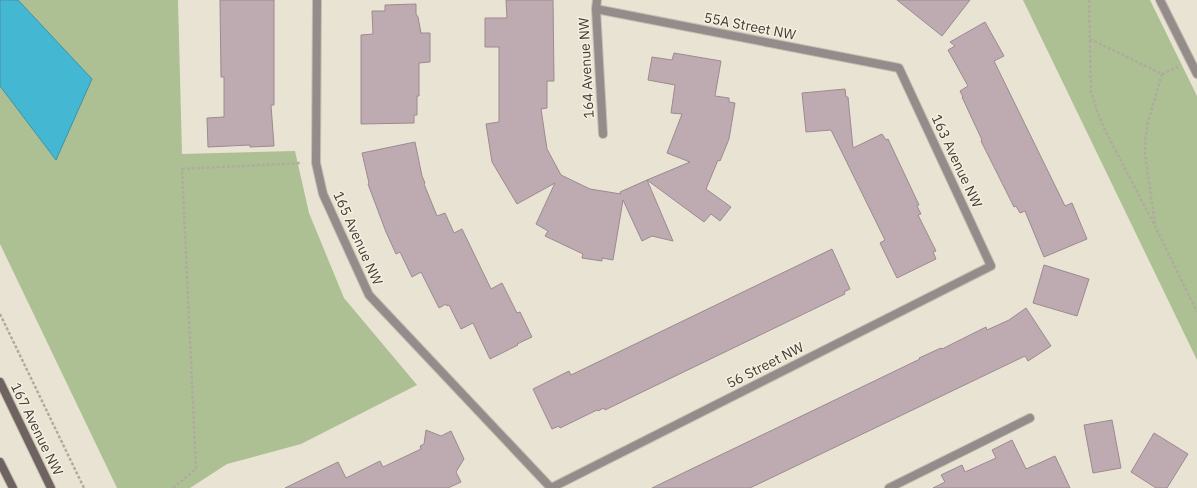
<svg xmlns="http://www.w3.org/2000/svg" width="1197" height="488" font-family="'IBM Plex Sans',sans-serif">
<rect width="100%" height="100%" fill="#e9e3d3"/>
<g fill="#adc093">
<path d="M0,0H178L182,154L295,151L309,213L344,298L417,385L301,444L227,464L190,488H117L0,244Z"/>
<path d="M1023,0H1150L1197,96V360Z"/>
</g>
<path fill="#44b7d2" stroke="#4292a3" d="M0,0H18L92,79L56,160L0,86Z"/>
<g fill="#bdabb1" stroke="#9c8a90">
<path d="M220,0H274V105H271L274,146L250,147V145L208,147L207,118L224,117V77H221Z"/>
<path d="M506,0H553L554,81H547V108L541,109L547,149L561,175L590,189L621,194L620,192L647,180L673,241L652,236L642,241L623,200L613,260L602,258V261L582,258L583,254L545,236L548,231L536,224L555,183L517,204L492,162L486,124L499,122V47H485V18H507Z"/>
<path d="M897,0H970L942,36Z"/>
<path d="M416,4V14L418,17L421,33H430V62L419,63V96H417V115H414V123L361,124V35L373,34L372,11H385V5Z"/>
<path d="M985,22L1004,56L994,61L1065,206L1072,203L1087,239L1044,257L1025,211L1020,213L1016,206L1014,207L981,141L982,140L962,97H963L960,91L968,86L948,50L955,46L950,42Z"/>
<path d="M674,53L721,61L715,96L729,98V102L735,103L729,139L720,161L718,160L706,189L731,207L720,221L711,214L704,222L647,180L690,162L667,153L682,114L671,113L675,85L648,80L652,57L672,60Z"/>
<path d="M845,89L846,97H848L853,148L882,134L886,140L888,139L919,205L917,206L921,214L918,215L936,251L933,252L936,259L897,278L880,243L885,240L831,130L806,132L802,93Z"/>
<path d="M415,142L422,176L425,183L424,184L437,216L445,213L454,233L462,229L491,289L502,283L517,313L520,312L532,337L517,344L518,345L490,359L473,323L461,329L449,305L447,306L446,304L439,308L421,272L412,277L400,252L396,254L386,232L368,184L369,183L362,153Z"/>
<path d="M832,249L850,289L844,292L845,294L605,410L604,408L598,411L597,410L560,428L559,426L552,429L533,389L569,371L571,375Z"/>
<path d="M1044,265L1089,279L1077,316L1033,303Z"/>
<path d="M1026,308L1051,346L1028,361L1025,356L750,488H652L920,359L919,358L941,348L942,349L986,327L987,330L1009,320Z"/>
<path d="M1112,420L1121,468L1093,473L1084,425Z"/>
<path d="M426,430L441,436L451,431L464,459L456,472L461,482L448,488H285L338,462L346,478L380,461L383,467L421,449L420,446L424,444Z"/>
<path d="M1154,433L1188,454L1167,488H1156L1131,472Z"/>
<path d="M1012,440L1026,469L1055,456L1070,488H933L945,482L941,475L962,465L965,472L996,458L992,450Z"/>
</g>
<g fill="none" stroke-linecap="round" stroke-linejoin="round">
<g stroke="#c4beb0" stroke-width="10">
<g id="lane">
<path d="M1160,0L1197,74"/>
<path d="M889,488L1030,418"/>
</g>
</g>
<g stroke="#c4beb0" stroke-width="10">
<g id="street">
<path d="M317,0L316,163L323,194L369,295L551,488"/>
<path d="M597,0L596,9L603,134"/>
<path d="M551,488L991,266L899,68L596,9"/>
</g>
</g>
<g stroke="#c4beb0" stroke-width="10">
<g id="secondary">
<path d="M0,382L51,488"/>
<path d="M0,462L13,488"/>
</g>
</g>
<g stroke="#b0ab9f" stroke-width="2.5" stroke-dasharray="3 2" stroke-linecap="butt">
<path d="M1089,0L1091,91L1097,111L1104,128L1155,226L1197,312"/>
<path d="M1090,39L1162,74L1178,67"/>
<path d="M1155,224L1145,154V142L1148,122L1162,74"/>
<path d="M0,314L84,488"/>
<path d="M173,488L196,469L182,169L301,163"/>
</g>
<use href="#lane" stroke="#948c8b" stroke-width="8"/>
<use href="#street" stroke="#948c8b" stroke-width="8"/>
<use href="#secondary" stroke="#6e6361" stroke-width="8"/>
</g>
<g text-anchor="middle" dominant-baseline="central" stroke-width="3" stroke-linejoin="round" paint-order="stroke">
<g font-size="14" fill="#3f3c36" stroke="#f6f0e0">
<text transform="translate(750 26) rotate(11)">55A Street NW</text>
<text transform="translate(586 68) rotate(-93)">164 Avenue NW</text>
<text transform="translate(957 161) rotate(65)">163 Avenue NW</text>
<text transform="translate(358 238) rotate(66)">165 Avenue NW</text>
<text transform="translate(765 365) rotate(-27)">56 Street NW</text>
<text transform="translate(37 429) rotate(64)">167 Avenue NW</text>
</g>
</g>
</svg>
